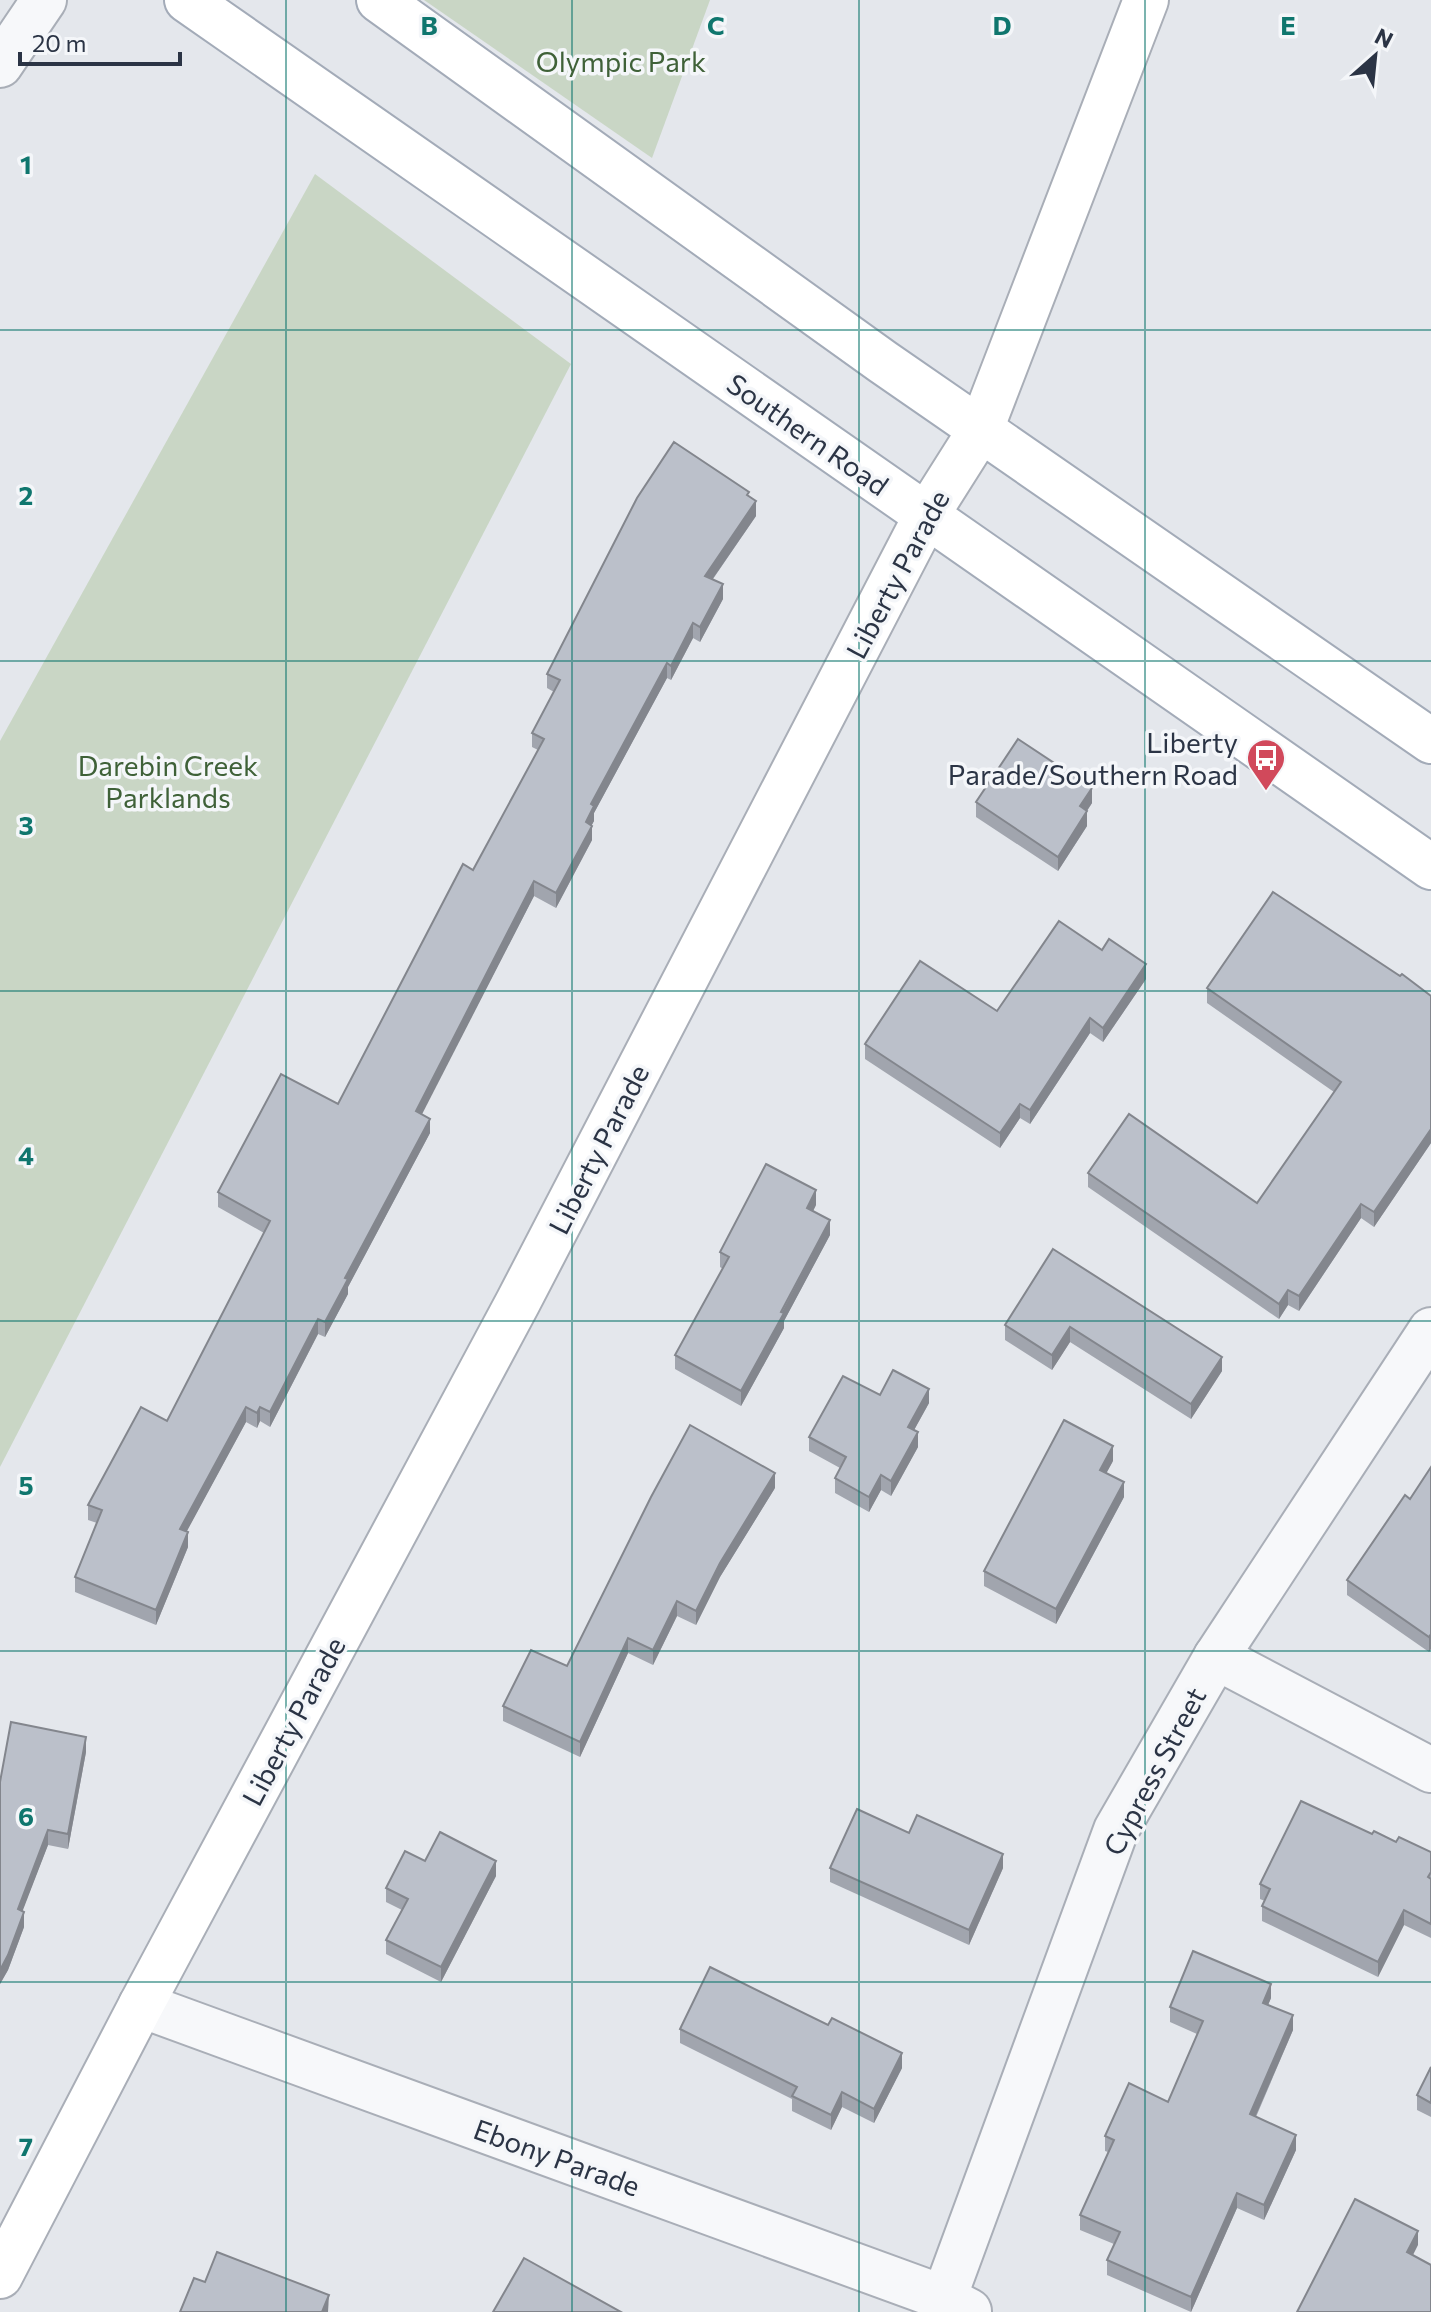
<svg xmlns="http://www.w3.org/2000/svg" width="1431" height="2312" font-family="Commissioner,sans-serif">
<rect width="100%" height="100%" fill="#e4e7ec"/>
<g fill="#c9d6c5">
<path d="M424,0H710L652,158Z"/>
<path d="M315,174L571,364L0,1467V741Z"/>
</g>
<g fill="none" stroke-linecap="round" stroke-linejoin="round">
<g stroke="#a9aeb7" stroke-width="48">
<g id="street">
<path d="M0,65L44,0"/>
<path d="M1216,1657L1431,1770"/>
<path d="M141,2005L944,2298L969,2311"/>
<path d="M944,2298L1116,1830L1216,1657L1431,1330"/>
</g>
</g>
<g stroke="#a9aeb7" stroke-width="48">
<path id="secondary" d="M0,2276L141,2005L518,1302L926,516L981,429L1146,0"/>
</g>
<g stroke="#a3abb8" stroke-width="48">
<g id="primary">
<path d="M187,0L1431,867"/>
<path d="M379,0L883,362L1431,741"/>
</g>
</g>
<use href="#street" stroke="#f7f8fa" stroke-width="44"/>
<use href="#secondary" stroke="#fff" stroke-width="44"/>
<use href="#primary" stroke="#fff" stroke-width="44"/>
</g>
<g fill="#a1a5ae">
<path d="M749,496L756,516L713,579L723,599L700,642L693,638L671,680L667,678L594,813V821L591,826L592,840L556,908L534,896L421,1114L430,1133L348,1287V1294L325,1337L318,1334L270,1427L260,1421L257,1428L246,1422L186,1532L188,1547L156,1625L75,1592V1577L97,1523L88,1520V1505L167,1421L264,1233L218,1207V1192L338,1104L473,870L538,750L532,747V733L554,692L547,688V674Z"/>
<path d="M976,802L1092,803L1087,811V826L1058,871L976,817Z"/>
<path d="M1400,976L1431,996V1143L1374,1227L1361,1218L1299,1311L1288,1305L1279,1319L1088,1187V1173L1257,1203L1334,1092L1207,1003V988Z"/>
<path d="M1146,979L1103,1042L1090,1033L1030,1124L1020,1118L1000,1148L865,1059V1044L997,1011Z"/>
<path d="M816,1205L813,1211L830,1235L784,1321V1328L741,1406L675,1369V1355L723,1269L720,1267V1252Z"/>
<path d="M1053,1249L1222,1371L1191,1419L1070,1342L1052,1370L1005,1340V1325Z"/>
<path d="M880,1395L929,1403L914,1430L918,1447L891,1496L881,1490L869,1512L835,1493V1478L840,1468L809,1451V1437Z"/>
<path d="M1113,1461L1106,1473L1124,1497L1056,1624L984,1586V1571Z"/>
<path d="M1431,1467V1649L1429,1652L1347,1595V1580L1410,1499Z"/>
<path d="M775,1488L720,1577L696,1625L677,1616L653,1665L628,1653L580,1757L503,1721V1706L567,1666Z"/>
<path d="M86,1752L68,1849L48,1845L22,1911L24,1927L8,1970L0,1984V1782Z"/>
<path d="M909,1833L1003,1868L969,1945L830,1882V1868Z"/>
<path d="M1372,1834L1431,1852V1938L1404,1925L1378,1977L1262,1921V1906L1265,1901L1260,1899V1884Z"/>
<path d="M425,1861L496,1876L441,1982L386,1954V1940L402,1910L386,1902V1888Z"/>
<path d="M1271,1998L1268,2005L1293,2030L1256,2117L1296,2150L1264,2220L1237,2208L1191,2312L1107,2275V2260L1114,2244L1080,2230V2215L1108,2152L1105,2151V2136L1168,2102L1197,2034L1170,2022V2007Z"/>
<path d="M680,2029L902,2068L874,2123L842,2107L831,2130L792,2111V2099L680,2043Z"/>
<path d="M1431,2067V2117L1417,2110V2095Z"/>
</g>
<g fill="#83868d">
<path d="M756,501V516L705,590V576Z"/>
<path d="M723,584V599L700,642V627Z"/>
<path d="M693,623V638L671,680V666Z"/>
<path d="M667,663V678L594,813V821L586,836V822L591,804Z"/>
<path d="M1092,788V803L1080,821V806Z"/>
<path d="M1087,811V826L1058,871V857Z"/>
<path d="M592,826V840L556,908V893Z"/>
<path d="M534,881V896L416,1126V1111Z"/>
<path d="M1146,964V979L1103,1042V1028Z"/>
<path d="M1090,1018V1033L1030,1124V1110Z"/>
<path d="M1020,1104V1118L1000,1148V1133Z"/>
<path d="M430,1119V1133L348,1287V1294L325,1337V1322L345,1278Z"/>
<path d="M1431,1129V1143L1374,1227V1212Z"/>
<path d="M816,1190V1205L807,1223V1208Z"/>
<path d="M1361,1204V1218L1299,1311V1296Z"/>
<path d="M830,1220V1235L784,1321V1328L741,1406V1391Z"/>
<path d="M1288,1290V1305L1279,1319V1304Z"/>
<path d="M318,1319V1334L270,1427V1412Z"/>
<path d="M1070,1327V1342L1052,1370V1355Z"/>
<path d="M1222,1357V1371L1191,1419V1404Z"/>
<path d="M929,1389V1403L908,1441V1427Z"/>
<path d="M246,1407V1422L180,1544V1529Z"/>
<path d="M260,1407V1421L257,1428V1413Z"/>
<path d="M918,1432V1447L891,1496V1481Z"/>
<path d="M1113,1446V1461L1100,1485V1470Z"/>
<path d="M775,1473V1488L720,1577L696,1625V1611L720,1563Z"/>
<path d="M881,1475V1490L869,1512V1497Z"/>
<path d="M1124,1482V1497L1056,1624V1609Z"/>
<path d="M188,1532V1547L156,1625V1610Z"/>
<path d="M677,1601V1616L653,1665V1650Z"/>
<path d="M1431,1634V1649L1429,1652V1637Z"/>
<path d="M628,1638V1653L580,1757V1742Z"/>
<path d="M86,1737V1752L68,1849V1834Z"/>
<path d="M48,1830V1845L18,1923V1909Z"/>
<path d="M1003,1854V1868L969,1945V1930Z"/>
<path d="M496,1861V1876L441,1982V1967Z"/>
<path d="M1404,1910V1925L1378,1977V1962Z"/>
<path d="M24,1912V1927L8,1970L0,1984V1970Z"/>
<path d="M1271,1984V1998L1263,2017V2003Z"/>
<path d="M1293,2015V2030L1250,2129V2114Z"/>
<path d="M902,2053V2068L874,2123V2109Z"/>
<path d="M842,2092V2107L831,2130V2115Z"/>
<path d="M1296,2135V2150L1264,2220V2205Z"/>
<path d="M1237,2193V2208L1191,2312V2297Z"/>
<path d="M1418,2231V2245L1407,2267V2252Z"/>
<path d="M329,2295L328,2312H322Z"/>
</g>
<g fill="#bbc0ca" stroke="#83868d" stroke-width="2">
<path d="M674,442L749,492L747,495L756,501L705,576L723,584L700,627L693,623L671,666L667,663L591,804L594,806L586,822L592,826L556,893L534,881L416,1111L430,1119L345,1278L348,1279L325,1322L318,1319L270,1412L260,1407L257,1413L246,1407L180,1529L188,1532L156,1610L75,1577L102,1510L88,1505L141,1407L167,1421L270,1221L218,1192L281,1074L338,1104L463,864L473,870L544,739L532,733L560,680L547,674L637,498Z"/>
<path d="M1018,739L1092,788L1080,806L1087,811L1058,857L976,802Z"/>
<path d="M1273,892L1400,976L1402,974L1431,996V1129L1374,1212L1361,1204L1299,1296L1288,1290L1279,1304L1088,1173L1129,1114L1257,1203L1341,1082L1207,988Z"/>
<path d="M1059,921L1102,950L1109,939L1146,964L1103,1028L1090,1018L1030,1110L1020,1104L1000,1133L865,1044L920,961L997,1011Z"/>
<path d="M766,1164L816,1190L807,1208L830,1220L781,1312L784,1313L741,1391L675,1355L729,1257L720,1252Z"/>
<path d="M1053,1249L1222,1357L1191,1404L1070,1327L1052,1355L1005,1325Z"/>
<path d="M893,1370L929,1389L908,1427L918,1432L891,1481L881,1475L869,1497L835,1478L846,1457L809,1437L843,1376L880,1395Z"/>
<path d="M1064,1420L1113,1446L1100,1470L1124,1482L1056,1609L984,1571Z"/>
<path d="M690,1425L775,1473L720,1563L696,1611L677,1601L653,1650L628,1638L580,1742L503,1706L531,1650L567,1666L651,1497Z"/>
<path d="M1431,1467V1634L1429,1637L1347,1580L1405,1495L1410,1499Z"/>
<path d="M11,1722L86,1737L68,1834L48,1830L18,1909L24,1912L8,1955L0,1970V1782Z"/>
<path d="M1301,1801L1372,1834L1374,1831L1396,1842L1399,1837L1431,1852V1872L1428,1877L1431,1879V1924L1404,1910L1378,1962L1262,1906L1270,1889L1260,1884Z"/>
<path d="M857,1809L909,1833L917,1815L1003,1854L969,1930L830,1868Z"/>
<path d="M440,1832L496,1861L441,1967L386,1940L408,1899L386,1888L405,1851L425,1861Z"/>
<path d="M1193,1951L1271,1984L1263,2003L1293,2015L1250,2114L1296,2135L1264,2205L1237,2193L1191,2297L1107,2260L1120,2232L1080,2215L1114,2140L1105,2136L1129,2083L1168,2102L1203,2021L1170,2007Z"/>
<path d="M710,1967L828,2025L832,2018L902,2053L874,2109L842,2092L831,2115L792,2096L797,2087L680,2029Z"/>
<path d="M1431,2067V2103L1417,2095Z"/>
<path d="M1355,2199L1418,2231L1407,2252L1431,2265V2312H1297Z"/>
<path d="M217,2252L329,2295L322,2312H180L194,2278L205,2282Z"/>
<path d="M524,2258L621,2312H493Z"/>
</g>
<path fill="none" stroke="#0f766e" stroke-width="2" stroke-opacity="0.55" d="M286,0V2312M572,0V2312M859,0V2312M1145,0V2312M0,330H1431M0,661H1431M0,991H1431M0,1321H1431M0,1651H1431M0,1982H1431"/>
<defs>
<g id="bus-pin" transform="scale(2)"><path d="M0 17L-7.5 6A9.5 9.5 0 1 1 7.5 6Z" fill="#d1495b" stroke="#f4f6f9"/><path d="M-5-6H5V4H4V6H2V4H-2V6H-4V4H-5ZM-3.5-4V0h7V-4ZM-3.5 1.2v1.5H-2V1.2ZM2 1.2v1.5H3.5V1.2Z" fill="#fff"/></g>
</defs>
<g fill-rule="evenodd">
<use href="#bus-pin" x="1266" y="758"/>
</g>
<g text-anchor="middle" dominant-baseline="central" stroke-width="7" stroke-linejoin="round" paint-order="stroke">
<g font-size="28" fill="#3f6138" stroke="#f4f6f9">
<text x="621" y="61">Olympic Park</text>
<text x="168" y="765">Darebin Creek<tspan x="168" dy="32">Parklands</tspan></text>
</g>
<g font-size="28" fill="#2b3445" stroke="#f4f6f9">
<text transform="translate(808 434) rotate(35)">Southern Road</text>
<text transform="translate(897 574) rotate(-62)">Liberty Parade</text>
<text transform="translate(598 1149) rotate(-63)">Liberty Parade</text>
<text transform="translate(293 1721) rotate(-62)">Liberty Parade</text>
<text transform="translate(1154 1771) rotate(-62)">Cypress Street</text>
<text transform="translate(557 2157) rotate(20)">Ebony Parade</text>
</g>
<g font-size="28" fill="#2b3445" stroke="#f4f6f9" text-anchor="end">
<text x="1238" y="742">Liberty<tspan x="1238" dy="32">Parade/Southern Road</tspan></text>
</g>
</g>
<g font-size="26" text-anchor="middle" font-weight="bold" fill="#0f766e" stroke="#f4f6f9" stroke-width="7" stroke-linejoin="round" paint-order="stroke">
<text x="429" y="35">B</text>
<text x="716" y="35">C</text>
<text x="1002" y="35">D</text>
<text x="1288" y="35">E</text>
<text x="26" y="174">1</text>
<text x="26" y="505">2</text>
<text x="26" y="835">3</text>
<text x="26" y="1165">4</text>
<text x="26" y="1495">5</text>
<text x="26" y="1826">6</text>
<text x="26" y="2156">7</text>
</g>
<g transform="translate(1375 56) rotate(27)" stroke="#f4f6f9" stroke-width="6" paint-order="stroke">
<path d="M0-6L14 30L0 20L-14 30Z" fill="#2b3445"/>
<text y="-12" font-size="22" font-weight="bold" text-anchor="middle" fill="#2b3445">N</text>
</g>
<path d="M20 52v12h160v-12" fill="none" stroke="#2b3445" stroke-width="4"/>
<text x="32" y="52" font-size="24" fill="#2b3445" stroke="#f4f6f9" stroke-width="6" paint-order="stroke">20 m</text>
</svg>
